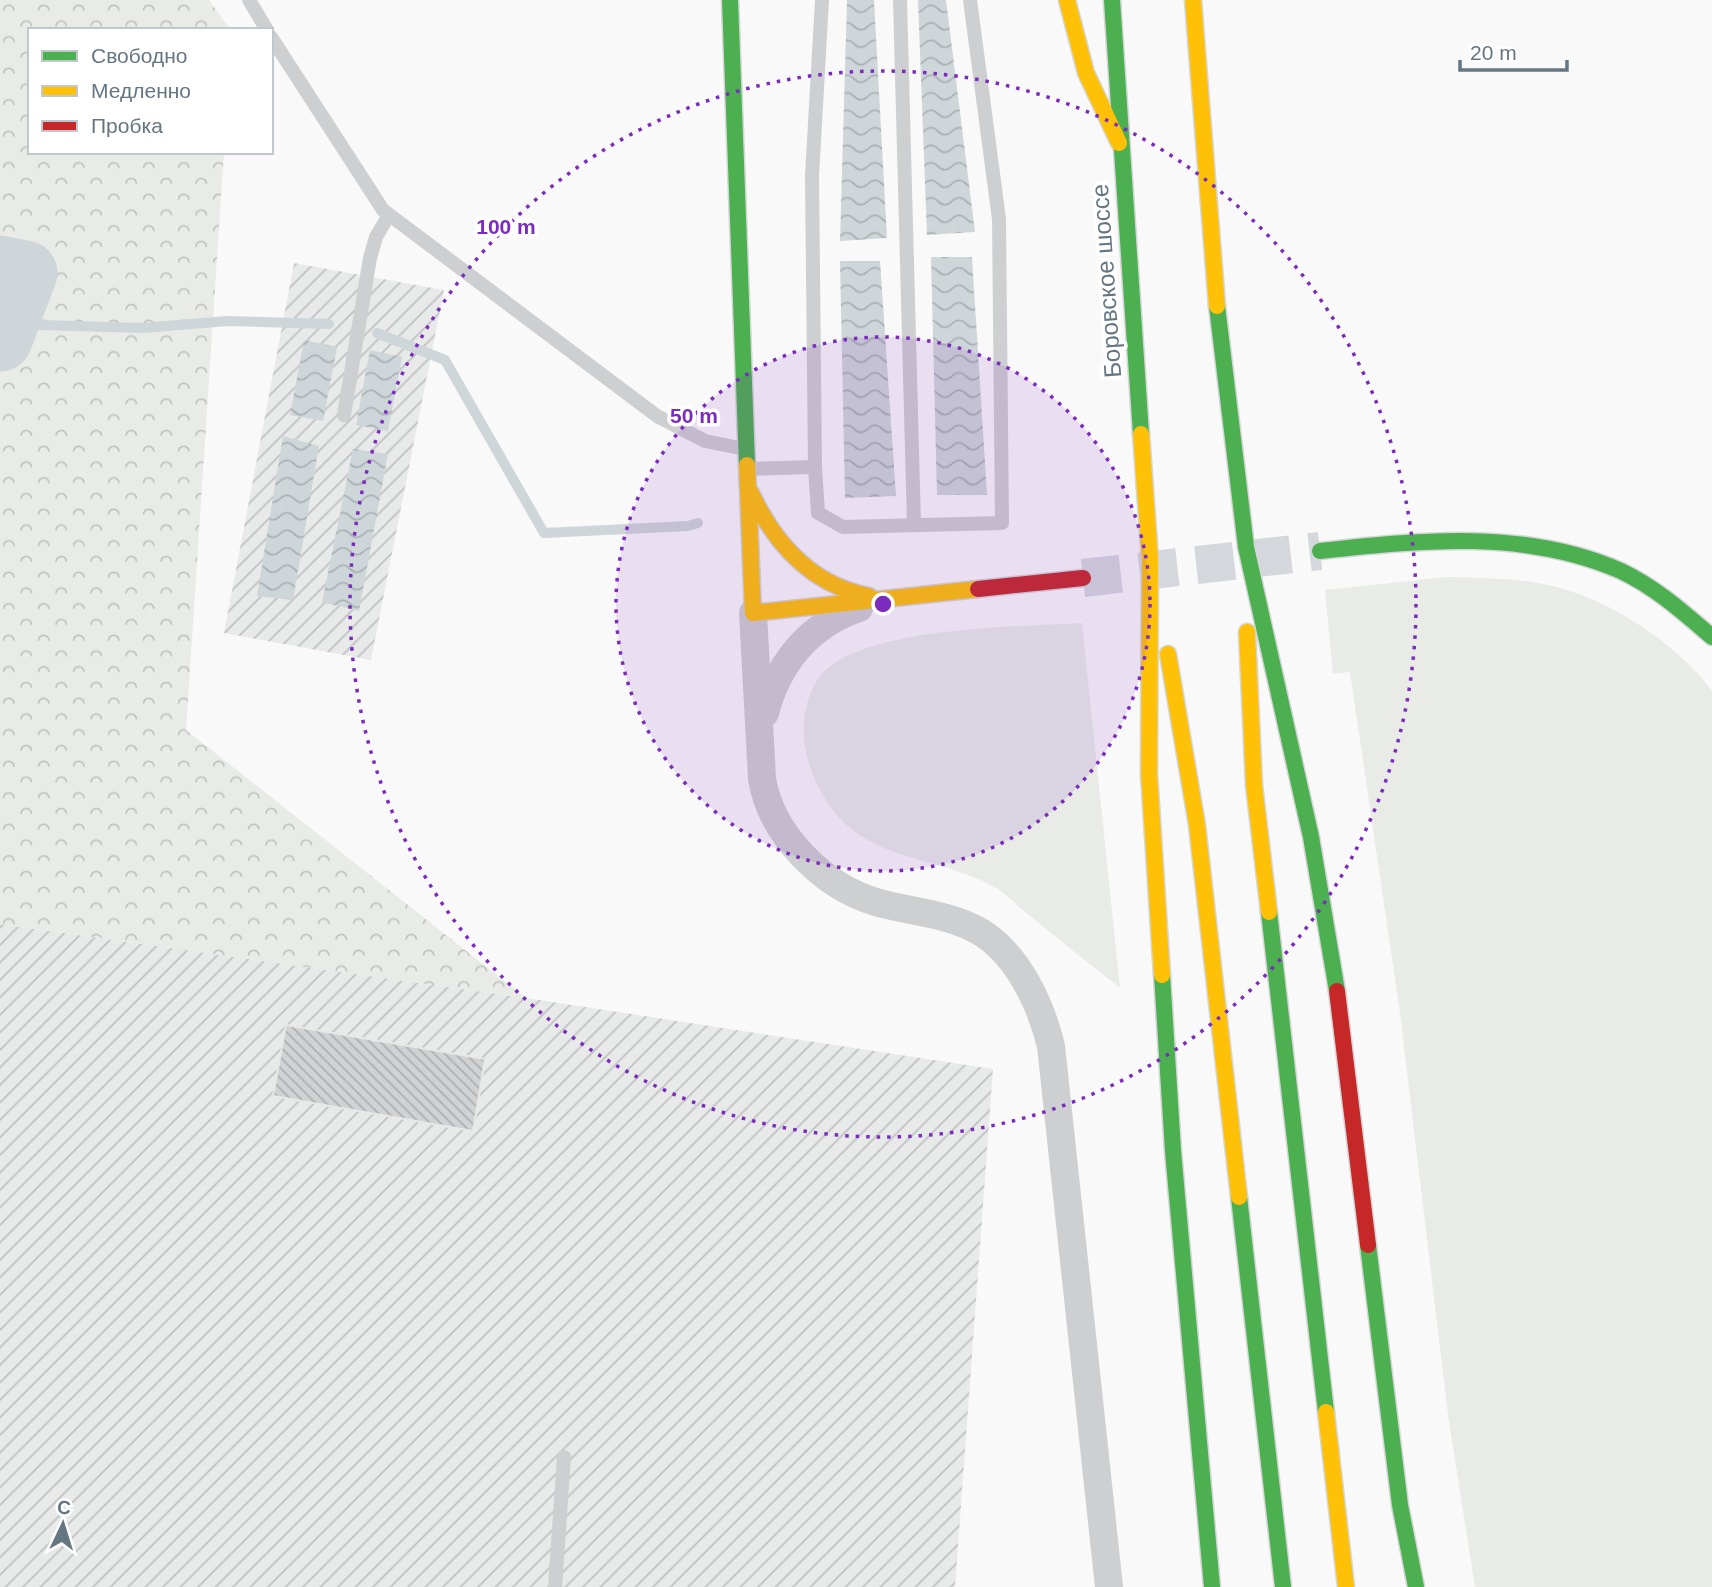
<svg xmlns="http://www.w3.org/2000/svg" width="1712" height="1587" font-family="Helvetica,sans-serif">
<defs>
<pattern id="industrial-furrows" width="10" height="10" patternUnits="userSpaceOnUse" patternTransform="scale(1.75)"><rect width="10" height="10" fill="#e8e9e9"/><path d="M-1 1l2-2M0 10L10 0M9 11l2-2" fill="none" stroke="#c0c1c2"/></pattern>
<pattern id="forest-crowns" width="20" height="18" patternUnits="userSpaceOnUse" patternTransform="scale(1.75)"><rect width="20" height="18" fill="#e8ebe6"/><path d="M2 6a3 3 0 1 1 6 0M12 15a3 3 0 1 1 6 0" fill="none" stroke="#c0c3c0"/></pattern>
<pattern id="water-waves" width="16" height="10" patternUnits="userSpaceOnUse" patternTransform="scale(1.75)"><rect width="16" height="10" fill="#ced6d9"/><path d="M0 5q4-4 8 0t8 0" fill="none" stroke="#abb2b5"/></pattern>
<pattern id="building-back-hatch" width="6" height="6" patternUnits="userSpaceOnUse" patternTransform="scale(1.75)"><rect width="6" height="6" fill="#d0d2d3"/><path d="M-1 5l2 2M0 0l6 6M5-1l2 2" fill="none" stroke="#acafb1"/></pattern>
</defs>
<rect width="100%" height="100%" fill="#f9f9f9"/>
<g fill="url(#industrial-furrows)">
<path d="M294,263L444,290L371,660L224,633Z"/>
<path d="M0,924L526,998L993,1069L955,1587H0Z"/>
</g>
<g fill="#e8ebe6">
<path d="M1447,577C1479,578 1511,578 1543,584C1604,595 1676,642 1712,691V1587H1475L1448,1415L1400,1013L1350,672L1333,674L1325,590Z"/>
<path d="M1082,623L1120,988C1090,964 1059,940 1029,915C1018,907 1008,895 996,888C954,863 899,862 858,834C830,815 810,779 805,746C801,723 806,693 821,675C864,626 1019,627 1082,623Z"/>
</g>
<path fill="url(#forest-crowns)" d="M0,0H209L231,30H30V152H224L186,730L526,998L0,924Z"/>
<g fill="url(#water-waves)">
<path d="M847,0H874L887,238L840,241Z"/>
<path d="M918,0H946L975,232L927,235Z"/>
<path d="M931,257H972L987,495H937Z"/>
<path d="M840,261H880L896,496L845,498Z"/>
<path d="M304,340L337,347L323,421L290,415Z"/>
<path d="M370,350L402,357L388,431L356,425Z"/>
<path d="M283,436L319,446L293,600L257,596Z"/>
<path d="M353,449L388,454L359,611L322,602Z"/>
</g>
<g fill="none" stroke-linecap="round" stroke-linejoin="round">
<g stroke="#ced6d9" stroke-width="10">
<path d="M6,324L142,328L228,321L329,324"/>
<path d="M377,333L445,360L544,533L688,526L698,523"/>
</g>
<path stroke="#ced6d9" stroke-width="65" d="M0,268L25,273L0,339"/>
</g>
<path fill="url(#building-back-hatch)" stroke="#e8e8e8" stroke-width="2" d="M286,1025L485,1059L473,1131L273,1096Z"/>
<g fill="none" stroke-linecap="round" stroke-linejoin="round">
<path stroke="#d4d8dc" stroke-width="38" stroke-dasharray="38 19" stroke-linecap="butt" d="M1083,578L1320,551"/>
<g stroke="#d5d6d7" stroke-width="19">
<g id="fast">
<path d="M730,0L747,465"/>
<path d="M1112,0L1141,434"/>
<path d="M1217,306L1246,547L1311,837L1337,991"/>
<path d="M1320,551C1422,540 1525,529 1621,571C1655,587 1684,613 1712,637"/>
<path d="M1269,912L1326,1412"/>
<path d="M1162,975L1173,1151L1212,1587"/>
<path d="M1239,1197L1283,1587"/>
<path d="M1368,1245L1400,1505L1416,1587"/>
</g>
</g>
<g stroke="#d5d6d7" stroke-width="19">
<g id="slow">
<path d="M1067,0L1086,73L1119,143"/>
<path d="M1193,0L1217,306"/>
<path d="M1141,434L1150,559L1149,774L1162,975"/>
<path d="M747,465L753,613L978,589"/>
<path d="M751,493C775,544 811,585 869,596"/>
<path d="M1247,632L1254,785L1269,912"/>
<path d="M1168,654L1197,825L1239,1197"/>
<path d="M1326,1412L1346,1587"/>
</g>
</g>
<g stroke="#d5d6d7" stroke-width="19">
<g id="jam">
<path d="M978,589L1083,578"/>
<path d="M1337,991L1368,1245"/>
</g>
</g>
<g stroke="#cecfd0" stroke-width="14">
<path d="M249,0L267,30"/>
<path d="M900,0L914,525"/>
<path d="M271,37L383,210L657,416L705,441L745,449"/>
<path d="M344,415L370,258L376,237L389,215"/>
<path d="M815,467L818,513L843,527L1002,523L999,219L970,0"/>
<path d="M748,469L815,467L812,176L822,0"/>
<path d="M555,1587L564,1457"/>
</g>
<g stroke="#cecfd0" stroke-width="28">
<path d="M753,613L762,778C770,833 822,886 876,902C910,912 947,913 979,931C1018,954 1041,1005 1051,1046L1109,1587"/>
<path d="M765,713C778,663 809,625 859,608"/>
</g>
<use href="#fast" stroke="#4caf50" stroke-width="16"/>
<use href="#slow" stroke="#ffc107" stroke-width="16"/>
<use href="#jam" stroke="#c62828" stroke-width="16"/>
</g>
<circle cx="883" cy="604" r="267" fill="#7b2cbf" fill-opacity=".12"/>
<g fill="none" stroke="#7b2cbf" stroke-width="3.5" stroke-dasharray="3.5 7">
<circle cx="883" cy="604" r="267"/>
<circle cx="883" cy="604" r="533"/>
</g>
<g text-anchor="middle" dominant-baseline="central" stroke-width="7" stroke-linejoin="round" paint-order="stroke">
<g font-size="24" fill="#657683" stroke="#fff">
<text transform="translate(1106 281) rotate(-94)">Боровское шоссе</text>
</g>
</g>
<circle cx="883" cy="604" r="10" fill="#7b2cbf" stroke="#fff" stroke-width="3.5"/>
<g font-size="21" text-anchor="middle" font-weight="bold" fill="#7b2cbf" stroke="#fff" stroke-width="7" stroke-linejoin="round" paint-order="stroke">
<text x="506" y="234">100 m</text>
<text x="694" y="423">50 m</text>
</g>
<rect x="28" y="28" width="245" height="126" fill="#ffffff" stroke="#c1c8cd" stroke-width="2"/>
<rect x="42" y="51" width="35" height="10" fill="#4caf50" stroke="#c1c8cd" stroke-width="2"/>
<text x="91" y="63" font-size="21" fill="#657683">Свободно</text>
<rect x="42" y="86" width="35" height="10" fill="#ffc107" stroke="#c1c8cd" stroke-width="2"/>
<text x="91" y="98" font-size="21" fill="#657683">Медленно</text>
<rect x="42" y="121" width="35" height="10" fill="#c62828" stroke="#c1c8cd" stroke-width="2"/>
<text x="91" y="133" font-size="21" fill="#657683">Пробка</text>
<g transform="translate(63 1524) rotate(4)" stroke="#ffffff" stroke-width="5" paint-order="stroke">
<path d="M0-5L12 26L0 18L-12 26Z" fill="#657683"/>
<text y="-10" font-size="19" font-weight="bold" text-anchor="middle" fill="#657683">С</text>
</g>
<path d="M1460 60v10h107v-10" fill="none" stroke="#657683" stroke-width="3.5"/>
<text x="1470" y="60" font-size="21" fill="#657683" stroke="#ffffff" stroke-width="5" paint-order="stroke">20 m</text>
</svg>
